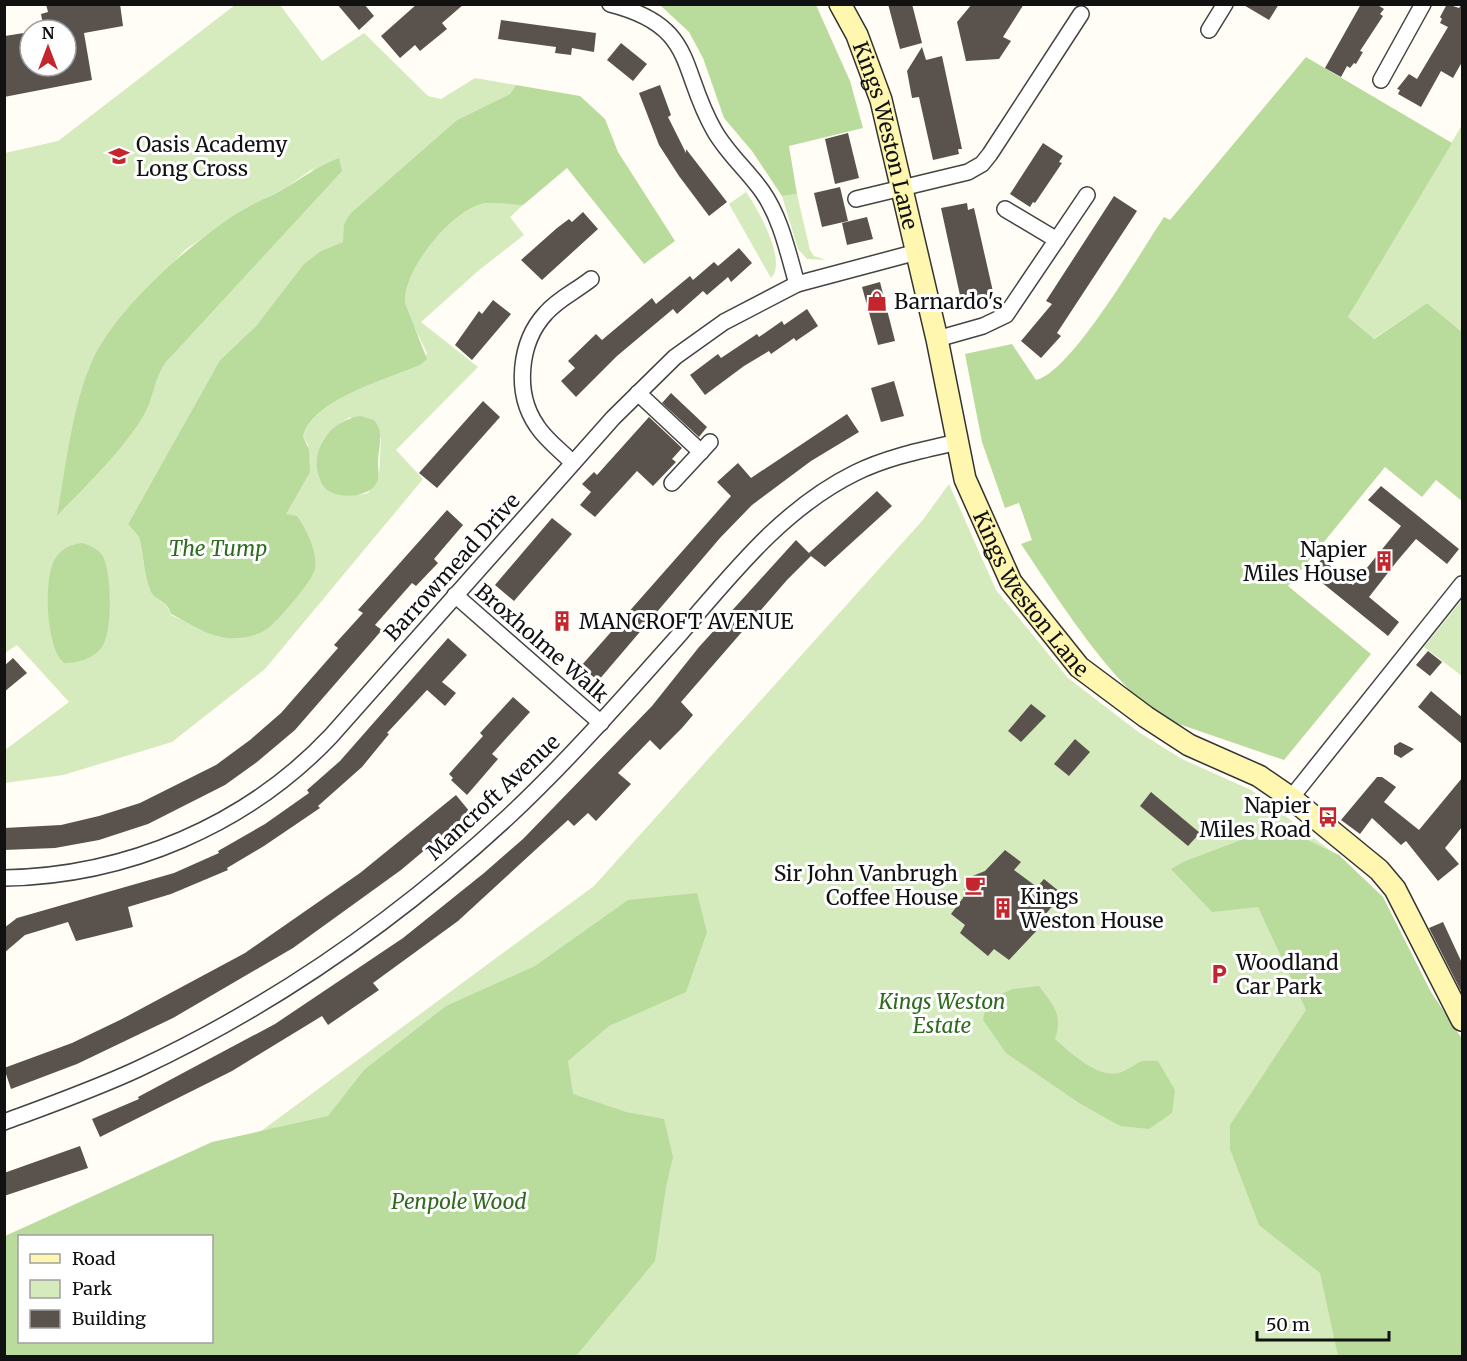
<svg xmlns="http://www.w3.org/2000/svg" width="1467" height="1361" font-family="Merriweather,serif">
<rect width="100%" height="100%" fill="#fffdf5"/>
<g fill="#d5ebbd" fill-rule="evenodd">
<path d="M235,5H280L322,61L364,33L428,96L441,99L475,78L516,85L510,94L457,120L344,224V242L321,251L257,325L220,360L128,524L139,537C144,554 143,572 150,590C155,601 168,601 171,615L219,637L275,622L314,573L286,514L308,445L303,436C316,398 385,380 420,365L427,353C421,339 402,308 404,293C408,264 453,212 481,204C493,201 511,205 523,205L510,217L524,235L478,271L421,322L478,367L396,450L423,479L265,669L172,742L63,775L5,783V750L69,702L17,645L5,653V153L58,141ZM314,168L157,374L145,413L114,454L58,515L89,367L104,339L185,250L246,208L287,187ZM350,417L381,438L379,476L368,493C352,498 337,490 322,483C314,445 318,439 350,417ZM50,586L106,639C98,656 82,664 62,662C48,638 47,614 50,586Z"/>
<path d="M1462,125V332L1427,303L1373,339L1348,317Z"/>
<path d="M746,192C757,207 788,262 771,278L729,204Z"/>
<path d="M797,194L810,250L814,256L826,260L807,259L798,249L782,196Z"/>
<path d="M949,484L996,590L1068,678L1137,731L1182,759L1251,790L1348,864L1462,1356H5V1240L245,1143L594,886L922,521ZM20,1236H212V1342H20Z"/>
<path d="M1462,600V676L1424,647Z"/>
</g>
<g fill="#b9dc9c" fill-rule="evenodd">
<path d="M660,5H816L850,81L863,128L789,146L797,194L782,196L752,151L724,118L703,58L689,32Z"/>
<path d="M1306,57L1452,143L1348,317L1374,339L1427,303L1462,332V501L1436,480L1422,497L1385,467L1288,586L1371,654L1284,760L1170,721C1117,695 1055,594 1021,544L1032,540L1019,503L1005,508L982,442L965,354L1012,344L1036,380C1071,373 1141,251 1164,217L1170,220Z"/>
<path d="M516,85L580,96L605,119L618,152L675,241L644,264L567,168L523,205C511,205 492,201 481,204C450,213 402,271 405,303L427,359L420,365C386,380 315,398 303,436L309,450L310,472L286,514L297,516C306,529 320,555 314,572C311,582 276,623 267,629C258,635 246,638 236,638C213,640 191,624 171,614C168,600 154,601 150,590C143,572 144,554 139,537L128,524L220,360L257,325L304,264L321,251L343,242L344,224L350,214L457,120L510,94Z"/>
<path d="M339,158L342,171L166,362C154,378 154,396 145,413C123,451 87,484 57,516C66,466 71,415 89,368C110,312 195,238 246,208C260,200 274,195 287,187C305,176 319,166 339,158Z"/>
<path d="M360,416L374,420C385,432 378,449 378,464C378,470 380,476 377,482C370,499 331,501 322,484C306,452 329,421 360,416Z"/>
<path d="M82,543C89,545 97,548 102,555C112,569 113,633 102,647C93,659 79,663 64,663C46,649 43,578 55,559C61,548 70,545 82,543Z"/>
<path d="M1278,826L1339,855L1383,897L1431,992L1462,1039V1356H1338L1320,1273L1259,1225L1230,1149V1125L1306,1010L1258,907L1212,912L1171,869L1183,862Z"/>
<path d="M697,893L707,932L686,992L609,1026L568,1061L573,1094L626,1112L664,1119L673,1157L666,1187L655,1261L576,1356H5V1236L212,1142L328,1116L364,1070L446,1006L535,966L628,900ZM20,1236H212V1342H20Z"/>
<path d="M1039,986C1054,1006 1063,1015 1055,1039C1071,1053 1102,1083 1124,1071C1142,1062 1136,1060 1158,1061L1175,1090L1172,1113L1149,1129L1120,1126L1079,1103L1006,1053L983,1020L987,1000L1013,989Z"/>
</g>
<g fill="#5a524d">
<path d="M46,4H120L123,26L84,33L92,80L4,97L5,36L30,32V66H66V30H44L41,14L48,12Z"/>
<path d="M337,4H364L374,16L359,30Z"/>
<path d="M417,4H464L442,23L447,29L420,51L415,45L400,58L381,36Z"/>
<path d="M888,4H912L922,43L900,49Z"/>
<path d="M972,4H1024L1003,37L1011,41L999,59L966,61L957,22Z"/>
<path d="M1242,4H1279L1269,20Z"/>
<path d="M1361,4H1376L1384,9L1380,14L1383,16L1360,51L1363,52L1356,64L1354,63L1350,68L1347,66L1341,77L1325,68Z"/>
<path d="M1447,4L1459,8L1462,4V62L1453,78L1441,71L1421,107L1398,94L1400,90L1397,89L1409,74L1417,79L1448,27L1440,23L1442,19L1440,17Z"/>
<path d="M501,20L596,33L594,52L572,48L571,55L555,53L556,47L498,39Z"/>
<path d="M621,43L647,64L633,81L607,60Z"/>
<path d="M922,47L926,60L942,56L962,149H958L959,154L933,160L919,97L912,98L907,71Z"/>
<path d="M660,85L671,115L668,117L686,153V149L727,202L709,216L679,176L659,145L639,93Z"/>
<path d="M848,133L859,178L835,184L825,139Z"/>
<path d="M1043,143L1063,156L1059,162L1062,163L1035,203L1033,202L1030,207L1010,194Z"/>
<path d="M840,187L848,221L822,227L814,193Z"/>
<path d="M1114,196L1137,211L1057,333L1061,336L1041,358L1021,341L1052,304L1046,301Z"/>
<path d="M967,203L968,210L974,208L994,296L965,303L964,299L961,300L941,208Z"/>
<path d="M583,212L598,229L542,280L521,260L557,228L569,219L572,222Z"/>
<path d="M867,217L873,239L847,245L842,223Z"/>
<path d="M739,248L752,263L731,282L728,277L707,295L703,291L677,314L673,309L617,356L576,397L561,381L575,368L568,361L596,334L602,340L652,298L656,304L690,276L693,280L714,262L718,266Z"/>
<path d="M880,282L895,341L878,345L862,287Z"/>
<path d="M493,300L511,314L472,360L455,345L479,311L482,314Z"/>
<path d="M807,309L818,326L796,341L794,338L771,354L769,351L744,366L705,395L690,375L718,354L721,358L757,334L759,337L782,321L784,325Z"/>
<path d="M894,381L904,416L881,422L871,388Z"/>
<path d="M671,393L707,427L699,437L662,403Z"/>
<path d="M483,401L500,417L437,488L419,473Z"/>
<path d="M847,414L859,432L811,461L752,505L720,538L598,681L581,666L731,496L717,482L738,463L751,478Z"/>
<path d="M649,417L682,448L672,459L676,462L653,486L637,471L595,517L580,505L591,492L582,484L594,472L597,475Z"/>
<path d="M1381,486L1459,549L1447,564L1416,539L1398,560L1369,597L1399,622L1388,636L1310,573L1322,559L1353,585L1392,537L1401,526L1368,500Z"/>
<path d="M877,491L892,506L825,567L811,556L787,580L681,702L693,715L682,728L660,750L650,740L618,773L631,784L596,821L588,813L574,826L568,820L458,921L373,983L379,990L328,1025L322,1016L232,1071L100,1137L92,1119L139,1099L138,1097L275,1024L403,938L484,873L523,839L652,706L699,647L796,540L809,553Z"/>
<path d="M447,510L463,525L434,559L438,563L416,586L412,583L375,625L382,630L295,730L257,762L225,785L148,824L99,840L55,848L4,850V828L61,825L99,816L140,803L216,765L250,740L281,713L338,648L334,645L363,613L358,610Z"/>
<path d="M552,518L572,534L514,601L495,585Z"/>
<path d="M448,638L467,655L442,682L456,693L445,706L427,690L387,733L389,734L362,767L318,806L320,808L264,846L227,868L228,870L171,894L128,907L133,927L76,941L68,922L25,935L4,953V928L17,918L174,873L219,853L218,851L265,824L309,793L307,790L340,761Z"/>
<path d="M1428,651L1442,662L1430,676L1416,665Z"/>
<path d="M13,658L27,673L4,692V666Z"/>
<path d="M1431,691L1462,717V744L1418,707Z"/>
<path d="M513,697L530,712L492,754L498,759L467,795L451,780L453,778L449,774L483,736L480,733Z"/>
<path d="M1031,704L1046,716L1021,742L1008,731Z"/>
<path d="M1075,739L1090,752L1069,776L1054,764Z"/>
<path d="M1400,742L1414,749L1401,758L1394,754V746Z"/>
<path d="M1377,777H1382L1396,787L1384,802L1419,830L1462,778V827L1445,848L1459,864L1438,881L1406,841L1401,845L1372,818L1360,834L1341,820Z"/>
<path d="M1151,792L1200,833L1188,846L1140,806Z"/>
<path d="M456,795L470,812L401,870L293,948L173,1018L77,1064L11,1089L4,1068L72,1043L122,1019L245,953L360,873Z"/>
<path d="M1005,850L1021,862L1014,870L1037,887L1044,879L1060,892L1052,900L1055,903L1039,922L1042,925L1009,960L994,949L988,956L960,933L965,925L951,914L963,898L966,882L970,877L985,871Z"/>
<path d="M1443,922L1462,963V993L1429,928Z"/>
<path d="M80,1146L88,1168L4,1196V1173Z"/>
</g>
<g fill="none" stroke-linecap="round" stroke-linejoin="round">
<g stroke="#444" stroke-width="18">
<g id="street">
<path d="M610,4C697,26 679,69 714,130C726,152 747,170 762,191C781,218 788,253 797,284"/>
<path d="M1209,30L1225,4"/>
<path d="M1381,80L1423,4"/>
<path d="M856,199L968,172L982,164L990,154L1081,14"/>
<path d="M1005,209L1057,240"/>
<path d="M937,339L983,326L1006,315L1087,195"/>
<path d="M638,393L701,452"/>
<path d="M573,463C561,451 546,440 537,426C514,393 519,342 546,313C558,299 576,291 591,279"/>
<path d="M672,483L710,442"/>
<path d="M455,595L601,723"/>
<path d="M1291,798L1462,584"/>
<path d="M4,878C127,876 247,825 331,736L613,418L675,357L724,322L797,284L917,252"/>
<path d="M4,1122C50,1105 95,1089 138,1069C273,1006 399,918 508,817C569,760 624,697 680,634C732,574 782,509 855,473C887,457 923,450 958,442"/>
</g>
</g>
<g stroke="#333" stroke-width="24">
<g id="secondary">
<path id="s1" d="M840,4L857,35L881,100L937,339L965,479L1011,582L1079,667L1146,717L1189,745L1259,776L1291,798L1379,870L1395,889L1462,1020"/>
</g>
</g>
<use href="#street" stroke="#fff" stroke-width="15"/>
<use href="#secondary" stroke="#fff6b0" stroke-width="21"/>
</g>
<defs>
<g id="school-bare" transform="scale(1.62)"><path d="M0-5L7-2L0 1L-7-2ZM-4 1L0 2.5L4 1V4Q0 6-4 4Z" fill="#c4262e" stroke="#fff" stroke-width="2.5" paint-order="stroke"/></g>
<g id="shop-bare" transform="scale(1.62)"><path d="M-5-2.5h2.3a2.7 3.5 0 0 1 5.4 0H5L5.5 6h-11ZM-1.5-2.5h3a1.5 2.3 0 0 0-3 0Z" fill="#c4262e" stroke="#fff" stroke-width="2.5" paint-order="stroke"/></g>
<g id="building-bare" transform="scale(1.62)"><path d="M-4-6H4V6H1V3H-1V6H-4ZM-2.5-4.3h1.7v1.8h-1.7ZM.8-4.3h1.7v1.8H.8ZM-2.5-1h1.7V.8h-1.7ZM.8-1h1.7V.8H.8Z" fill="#c4262e" stroke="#fff" stroke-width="2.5" paint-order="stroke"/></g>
<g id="bus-bare" transform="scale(1.62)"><path d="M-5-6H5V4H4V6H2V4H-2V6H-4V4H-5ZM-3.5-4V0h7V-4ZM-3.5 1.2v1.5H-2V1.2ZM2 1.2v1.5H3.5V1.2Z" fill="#c4262e" stroke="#fff" stroke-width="2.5" paint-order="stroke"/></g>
<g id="cafe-bare" transform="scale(1.62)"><path d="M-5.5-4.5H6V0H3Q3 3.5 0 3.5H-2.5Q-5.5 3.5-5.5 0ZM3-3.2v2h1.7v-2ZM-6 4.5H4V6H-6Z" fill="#c4262e" stroke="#fff" stroke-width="2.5" paint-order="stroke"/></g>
<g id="parking-bare" transform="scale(1.62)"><path d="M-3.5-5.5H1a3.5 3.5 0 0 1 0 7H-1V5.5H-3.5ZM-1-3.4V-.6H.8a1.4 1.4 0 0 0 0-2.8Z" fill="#c4262e" stroke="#fff" stroke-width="2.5" paint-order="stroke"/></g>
</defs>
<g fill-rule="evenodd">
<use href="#school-bare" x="119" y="156"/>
<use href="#shop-bare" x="877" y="301"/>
<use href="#building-bare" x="1384" y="561"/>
<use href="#building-bare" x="562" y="621"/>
<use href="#bus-bare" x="1328" y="817"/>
<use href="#cafe-bare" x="975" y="885"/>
<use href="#building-bare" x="1003" y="908"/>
<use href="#parking-bare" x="1219" y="974"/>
</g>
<g text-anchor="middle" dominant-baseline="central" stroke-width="6" stroke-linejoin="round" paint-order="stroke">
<g font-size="21" fill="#111" stroke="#fff">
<text stroke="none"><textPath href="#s1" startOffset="140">Kings Weston Lane</textPath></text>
<text transform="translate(452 567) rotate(-48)">Barrowmead Drive</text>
<text stroke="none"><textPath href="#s1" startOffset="626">Kings Weston Lane</textPath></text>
<text transform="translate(542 643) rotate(41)">Broxholme Walk</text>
<text transform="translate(493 797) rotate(-43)">Mancroft Avenue</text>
</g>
<g font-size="21" fill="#111" stroke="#fff" text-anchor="start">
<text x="136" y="144">Oasis Academy<tspan x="136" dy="24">Long Cross</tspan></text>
<text x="894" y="301">Barnardo's</text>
<text x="1367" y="549" text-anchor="end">Napier<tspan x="1367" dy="24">Miles House</tspan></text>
<text x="579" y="621">MANCROFT AVENUE</text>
<text x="1311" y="805" text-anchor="end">Napier<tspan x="1311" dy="24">Miles Road</tspan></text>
<text x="958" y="873" text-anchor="end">Sir John Vanbrugh<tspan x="958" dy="24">Coffee House</tspan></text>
<text x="1020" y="896">Kings<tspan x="1020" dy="24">Weston House</tspan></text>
<text x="1236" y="962">Woodland<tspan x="1236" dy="24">Car Park</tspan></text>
</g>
<g font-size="21" font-style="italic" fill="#2f6b1f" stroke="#fff">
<text x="218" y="548">The Tump</text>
<text x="942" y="1001">Kings Weston<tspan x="942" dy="24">Estate</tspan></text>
<text x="459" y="1201">Penpole Wood</text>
</g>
</g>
<rect width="1467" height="1361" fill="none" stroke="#111111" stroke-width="12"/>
<rect x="18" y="1235" width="195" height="108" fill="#ffffff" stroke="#a0a0a0" stroke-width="1.5"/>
<rect x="30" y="1254" width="30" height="9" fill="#fff6b0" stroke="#a0a0a0" stroke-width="1.5"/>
<text x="72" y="1265" font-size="18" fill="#111111">Road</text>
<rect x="30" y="1280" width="30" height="18" fill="#d5ebbd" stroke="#a0a0a0" stroke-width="1.5"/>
<text x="72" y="1295" font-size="18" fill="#111111">Park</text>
<rect x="30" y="1310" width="30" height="18" fill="#5a524d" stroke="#a0a0a0" stroke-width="1.5"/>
<text x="72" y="1325" font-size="18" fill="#111111">Building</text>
<g transform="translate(48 48)"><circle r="28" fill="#ffffff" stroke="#a0a0a0" stroke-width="1.5"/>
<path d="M0-4.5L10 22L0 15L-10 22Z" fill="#c4262e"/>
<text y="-9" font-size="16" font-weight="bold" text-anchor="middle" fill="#111111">N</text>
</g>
<path d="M1257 1331v9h132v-9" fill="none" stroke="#111111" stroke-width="3"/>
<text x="1266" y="1331" font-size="18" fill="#111111" stroke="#ffffff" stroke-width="4.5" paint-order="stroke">50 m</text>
</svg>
